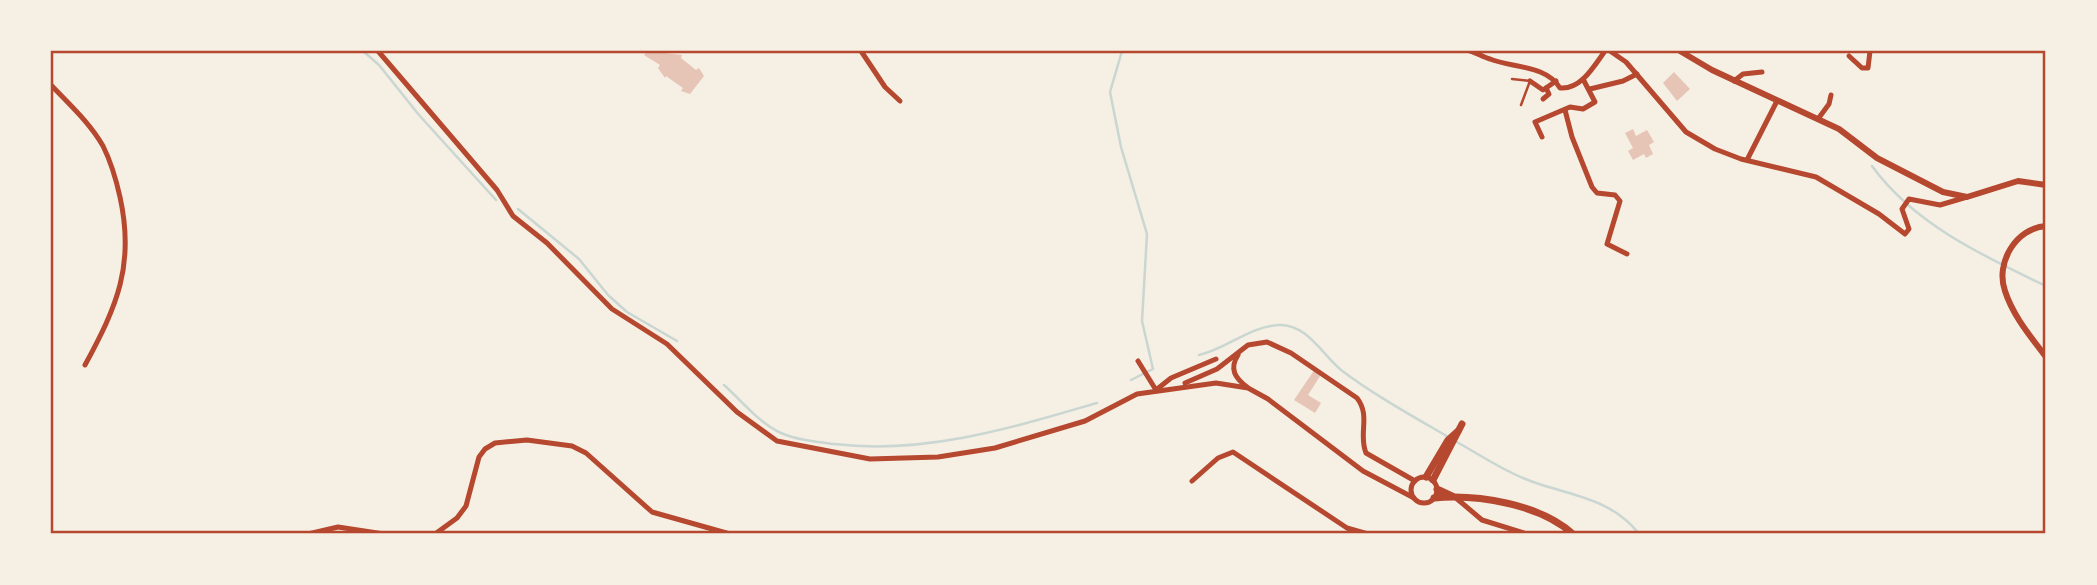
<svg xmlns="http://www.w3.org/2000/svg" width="2097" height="585" font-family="'Golos Text',sans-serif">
<rect width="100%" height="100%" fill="#f6efe4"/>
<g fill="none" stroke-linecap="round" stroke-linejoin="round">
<g stroke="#c9d6d2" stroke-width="2.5">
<path d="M363,51L379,65L419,115L496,200"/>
<path d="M1122,51L1110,92L1121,147L1147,234L1142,321L1153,369L1131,380"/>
<path d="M1872,166C1914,224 1983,256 2046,286"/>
<path d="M518,209L579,259L608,295L627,312L677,341"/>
<path d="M1199,355C1227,349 1248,327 1278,325C1306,323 1322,354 1341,370C1374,395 1414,417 1450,438"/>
<path d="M724,385C741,400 760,424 781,433C797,440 817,442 834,444C924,455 1011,428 1097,403"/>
<path d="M1455,441C1482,456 1510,475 1539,484C1576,496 1614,501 1639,534"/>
</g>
</g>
<g fill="#e6c5b7">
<path d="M647,51L682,55L681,58L696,70L699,68L704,76L690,94L681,91L683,88L666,76L665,78L658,68L660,65L644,55Z"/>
<path d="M1674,72L1690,89L1677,101L1663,83Z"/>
<path d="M1633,129L1636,136L1647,130L1654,142L1649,145L1653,154L1646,158L1644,154L1633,160L1628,151L1633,148L1625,133Z"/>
<path d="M1315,369L1322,373L1308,395L1321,403L1315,413L1294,400Z"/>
</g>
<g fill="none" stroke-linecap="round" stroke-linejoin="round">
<path stroke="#b5482f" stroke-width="2.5" d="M1512,79L1530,81L1521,105"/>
<g stroke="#b5482f" stroke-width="5">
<path d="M378,51L497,190L513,216L547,243L612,309L667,344L737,412L777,441L870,459L938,457L995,448L1085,421L1137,394L1216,383L1248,388L1268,399L1363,471L1414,498"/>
<path d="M861,51L885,87L900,101"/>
<path d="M1470,51C1477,53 1483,57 1490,59C1513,68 1546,65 1560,88C1581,90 1594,66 1605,51"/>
<path d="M1610,51L1626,62L1686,132L1715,149L1741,159L1816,177L1879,214L1905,234L1909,229L1902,209L1909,199L1940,205L1967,197"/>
<path d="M1849,56L1862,68H1868L1870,51"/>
<path d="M1530,81L1543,90L1546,88"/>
<path d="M1734,81L1743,74L1762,72"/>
<path d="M51,85C69,104 90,123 103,146C111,162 116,179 120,197C135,265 117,306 85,365"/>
<path d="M1590,89L1623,81L1637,74"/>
<path d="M1543,99L1549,94L1546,88L1556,81"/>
<path d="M1565,110L1572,137L1592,187L1597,193L1615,195L1620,201L1607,244L1627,254"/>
<path d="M1818,119L1829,104L1831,95"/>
<path d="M1542,137L1535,122L1570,107L1583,109L1595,102L1583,79"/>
<path d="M1747,160L1777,101"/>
<path d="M1238,355C1229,369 1235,378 1247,387"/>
<path d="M1138,361L1156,390L1171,378L1216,359"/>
<path d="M1185,383L1217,369L1248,345L1267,342L1291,353L1357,398C1371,416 1358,434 1366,453L1415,481"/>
<circle cx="1424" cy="490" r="13"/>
<path d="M1192,481L1218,458L1233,452L1347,528L1368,534"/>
<path d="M1456,498L1482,520L1527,534"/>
<path d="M308,534L338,527L384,534"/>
<path d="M435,534L457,518L466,506L479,457L485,449L495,443L527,440L572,446L586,453L652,512L730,534"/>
</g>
<g stroke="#b5482f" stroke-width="6">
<path d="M1680,51L1712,70L1839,129L1877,158L1943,192L1967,197L2018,181L2046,185"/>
<path d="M2046,226C2016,228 1995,263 2005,291C2013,316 2031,337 2046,357"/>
</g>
<g stroke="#b5482f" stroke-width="7">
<path d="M1426,477L1448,440L1458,431"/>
<path d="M1433,480L1462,424"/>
<path d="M1437,489L1452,496"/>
<path d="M1434,498C1477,494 1540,504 1573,534"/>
</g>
</g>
<rect width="2097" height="585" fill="none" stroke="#f6efe4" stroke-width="105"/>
<rect x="52" y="52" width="1992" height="480" fill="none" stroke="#b5482f" stroke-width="2.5"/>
</svg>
